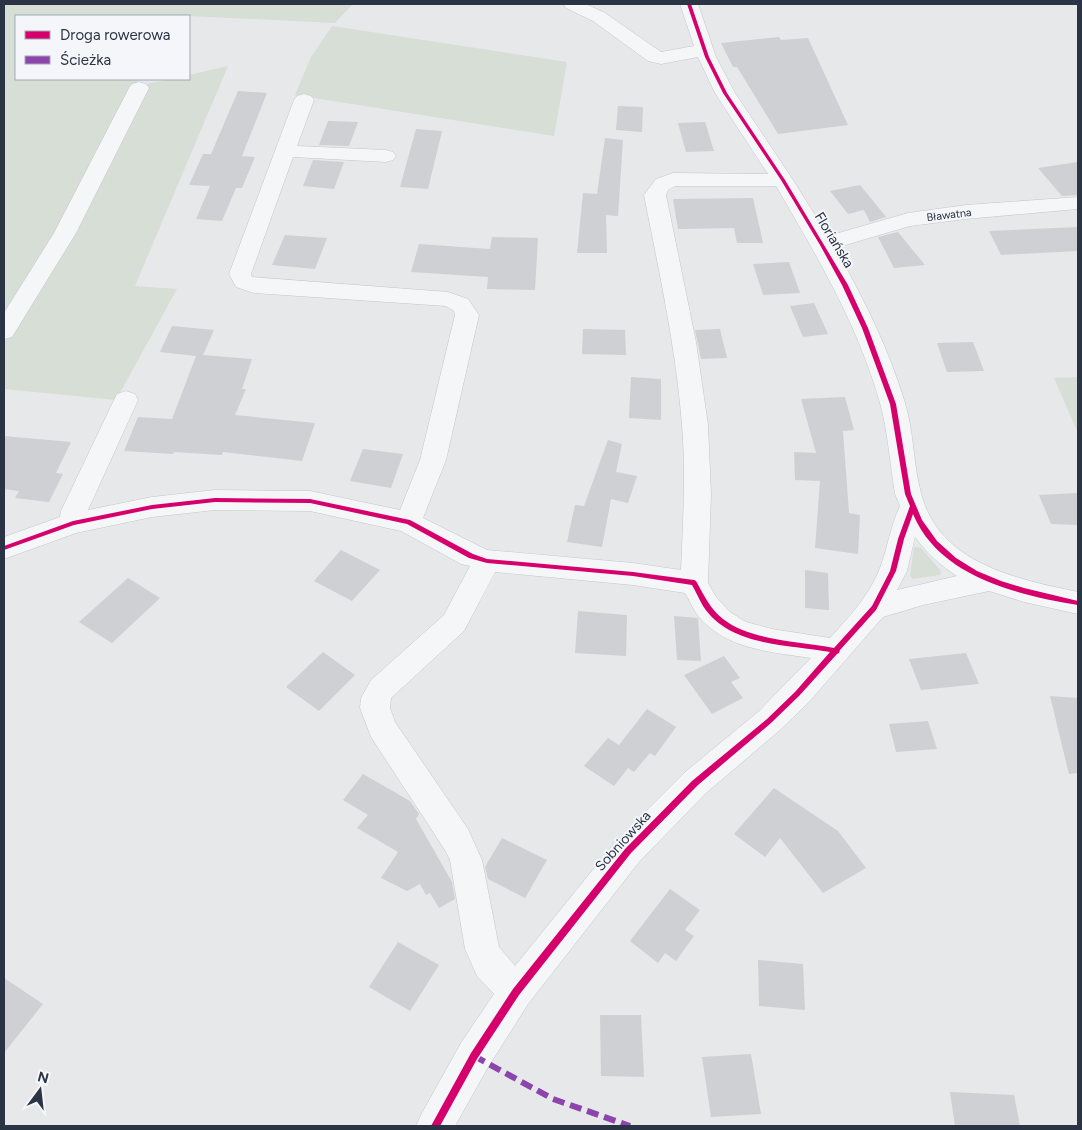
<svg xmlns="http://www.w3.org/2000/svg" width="1082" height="1130" font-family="Figtree,sans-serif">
<rect width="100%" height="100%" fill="#e6e8ea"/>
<g fill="#d6ded6">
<path d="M4,4H353L335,23L189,16H16V79H138L69,215L4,313Z"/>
<path d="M332,26L567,62L554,136L295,95L311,57Z"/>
<path d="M228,66L135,286L177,289L116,400L4,389V342L93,199L146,84L171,79H189V75Z"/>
<path d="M1078,377V433L1054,378Z"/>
<path d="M914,547L921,548L941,571L940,575L913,579L910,576Z"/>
</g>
<g fill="#ced0d3">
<path d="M779,37L781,40L808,38L848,125L778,134L737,67H733L721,43Z"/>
<path d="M238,91L267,93L242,156L255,157L242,188H236L222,221L196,219L210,186L189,185L203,154H211Z"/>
<path d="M618,106L643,107L642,132L616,130Z"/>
<path d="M328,121L358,122L349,146L319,145Z"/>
<path d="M705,122L714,151L686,152L678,123Z"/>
<path d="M416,129L442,131L428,189L400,187Z"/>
<path d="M605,138L623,140L618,216L606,215L607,253H577L583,193L597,194Z"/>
<path d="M313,160L344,162L334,189L303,186Z"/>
<path d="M1078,162V195L1062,196L1038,168Z"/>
<path d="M860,185L878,207L886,217L870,222L864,210L848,214L830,191Z"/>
<path d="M753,198L763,243H737L734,228L678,229L673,199Z"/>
<path d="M1078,227V251L1001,255L989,231Z"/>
<path d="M898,232L925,265L894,268L878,237Z"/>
<path d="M285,235L327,238L315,269L272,265Z"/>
<path d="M492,237L538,238L535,290L487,289L488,277L411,272L419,244L490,249Z"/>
<path d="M789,262L800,293L763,295L753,264Z"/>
<path d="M814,303L828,334L803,337L790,306Z"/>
<path d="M172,326L214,330L203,355L252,359L242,389H246L235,415L315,423L302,461L223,452L222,455L174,452L173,454L124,451L138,417L172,419L196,356L160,352Z"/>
<path d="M583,329L625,330L626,355L582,354Z"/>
<path d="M720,329L727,358L701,359L695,330Z"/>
<path d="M973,342L984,371L947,372L937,343Z"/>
<path d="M631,377L661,379V420L629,418Z"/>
<path d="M845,397L854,430L843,431L849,513L860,515L858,554L815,548L820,481L795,480L794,452L816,453L801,399Z"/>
<path d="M4,436L71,442L56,473L63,474L49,502L15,498L19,491L4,489Z"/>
<path d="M608,440L622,444L616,472L637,476L628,503L611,499L602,547L567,542L575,505L584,506Z"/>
<path d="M363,449L403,454L391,488L350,481Z"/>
<path d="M1078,493V525L1051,524L1039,495Z"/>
<path d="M341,550L380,570L352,601L314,581Z"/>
<path d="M805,570L828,573L829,610L805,608Z"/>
<path d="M128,578L160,598L112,643L79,622Z"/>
<path d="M578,611L627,615L626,656L575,653Z"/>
<path d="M674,616L698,618L701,661L677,660Z"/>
<path d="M323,652L355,675L319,711L286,687Z"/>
<path d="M966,653L979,684L921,690L909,659Z"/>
<path d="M724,656L740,678L731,682L743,698L712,714L684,675Z"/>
<path d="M1050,696L1078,698V773L1069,774Z"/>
<path d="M647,709L676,727L655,756L650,753L634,772L628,768L614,786L584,766L608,738L619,745Z"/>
<path d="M928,721L937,749L896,752L889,724Z"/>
<path d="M363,774L410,801L419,814L416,819L452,882L455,899L439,908L430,893L426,895L420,884L407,891L381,878L398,852L357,828L368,815L343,800Z"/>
<path d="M774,788L838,831L866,868L823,893L780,838L765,857L734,834Z"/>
<path d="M502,838L547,860L525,898L488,879L485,867Z"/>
<path d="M670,889L700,910L685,930L694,936L676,961L665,953L658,963L630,941Z"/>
<path d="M398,942L439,965L410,1011L369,987Z"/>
<path d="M758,960L803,964L805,1010L759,1006Z"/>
<path d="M4,978L43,1004L4,1053Z"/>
<path d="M600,1015H641L644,1077L601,1076Z"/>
<path d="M751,1054L761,1114L711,1117L702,1057Z"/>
<path d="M950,1092L1014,1095L1020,1126H955Z"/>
</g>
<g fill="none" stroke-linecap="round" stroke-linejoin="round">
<g stroke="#c4c6c8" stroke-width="1">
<g id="minor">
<path d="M563,4H586L605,13L661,52L694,46L680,4H698L716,57L735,93L793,180L828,236L908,213L966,205L1078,197V209L966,219L910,226L835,248C863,297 889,349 905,403C914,432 913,464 921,493C939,564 1017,579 1078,592V614L1024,602L989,591L923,605L883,617L808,703L780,730L706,793L639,862L528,1004L487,1069L455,1126H416L422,1113L461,1043L494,994L477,976L465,949L450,860L445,850L371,737L360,708L361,698L371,680L444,615L470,566L461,564L401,531L310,511L215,510L152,517L76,533L4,559V537L60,517L61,511L114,400L117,394L126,391L135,394L138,400L88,510L152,497L215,490L310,491L400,510L420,460L455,315L454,311L446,306L254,293L236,287L229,274L294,100L297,96L304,94L311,96L314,100L297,146L386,150L393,152L396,156L393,160L386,162L293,157L251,274L252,277L448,292L468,299L479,315L446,460L423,518L487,550L633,563L681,570C683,522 686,473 682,425C676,348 659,271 644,195L656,179L673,173L768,174L715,93L698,57L661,64L648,61L593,21L566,8ZM675,186H776C817,256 858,325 880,403C888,432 890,464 895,494L900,506C890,527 887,552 878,573C867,598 849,617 830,638L772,629L746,622L730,612L716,597L708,583L711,494L708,425L696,342L666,195L668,190ZM915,537C927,553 940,565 957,576L897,590L907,571ZM495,572L633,585L685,593C689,599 692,607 696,613C722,649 771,652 811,658L758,712L684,773L617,840L515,966L499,947L482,860L468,829L395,722L390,708L391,698L464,631Z"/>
<path d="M139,82L146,84L149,88L76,233L12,337L4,339V313L54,233L129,88L132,84Z"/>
</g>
</g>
<use href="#minor" fill="#f5f6f7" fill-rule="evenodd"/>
<path stroke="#8e44ad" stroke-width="6" stroke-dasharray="12 6" stroke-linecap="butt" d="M474,1056L553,1099L630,1126"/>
<g stroke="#f4f6f9" stroke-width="3">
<path id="cycleway" d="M687,4H691L709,57L727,93L785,180L848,285L868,328L896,404L911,494L922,520L937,541L956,558L977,571L1001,581L1024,588L1078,601V605C1018,595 939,577 913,514L904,539L896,571L876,610L840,650L839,653L837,654L799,696L771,723L698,785L631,853L519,995L477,1059L440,1126H431L471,1053L513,989L625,849L692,781L767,719L795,692L830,652C787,644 730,647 703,606C699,599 696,592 692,585L633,576L487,563L469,558L407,524L310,503L215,502L152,509L74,525L4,550V546L73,521L152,505L215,498L310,499L410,520L473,554L487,559L633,572L694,580L696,581C704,595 710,609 723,619C751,641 800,641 834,648L872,606L890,571L898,539L910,506L905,494L890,404L862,328L842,285L820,245L781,180L723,93L705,57Z"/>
</g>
<use href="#cycleway" fill="#d6006c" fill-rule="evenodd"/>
</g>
<g text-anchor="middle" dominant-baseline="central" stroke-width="4" stroke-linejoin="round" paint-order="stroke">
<g font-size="11" fill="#2b3445" stroke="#f4f6f9">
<text transform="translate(949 215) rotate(-7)">Bławatna</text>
</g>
<g font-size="14" fill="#2b3445" stroke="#f4f6f9">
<text transform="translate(834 240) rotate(59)">Floriańska</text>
<text transform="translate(623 841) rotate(-48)">Sobniowska</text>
</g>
</g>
<rect width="1082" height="1130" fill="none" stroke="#2b3445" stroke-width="10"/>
<rect x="15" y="15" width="175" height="65" fill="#f4f6f9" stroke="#a4a8b1"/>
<rect x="25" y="31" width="25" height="8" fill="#d6006c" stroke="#a4a8b1"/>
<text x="60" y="40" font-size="15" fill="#2b3445">Droga rowerowa</text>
<rect x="25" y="56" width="25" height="8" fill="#8e44ad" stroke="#a4a8b1"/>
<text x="60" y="65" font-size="15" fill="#2b3445">Ścieżka</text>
<g transform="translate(40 1090) rotate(15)" stroke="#f4f6f9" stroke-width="4" paint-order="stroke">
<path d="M0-4L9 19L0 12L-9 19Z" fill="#2b3445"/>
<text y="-8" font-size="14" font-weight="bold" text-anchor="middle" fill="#2b3445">N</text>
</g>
</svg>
